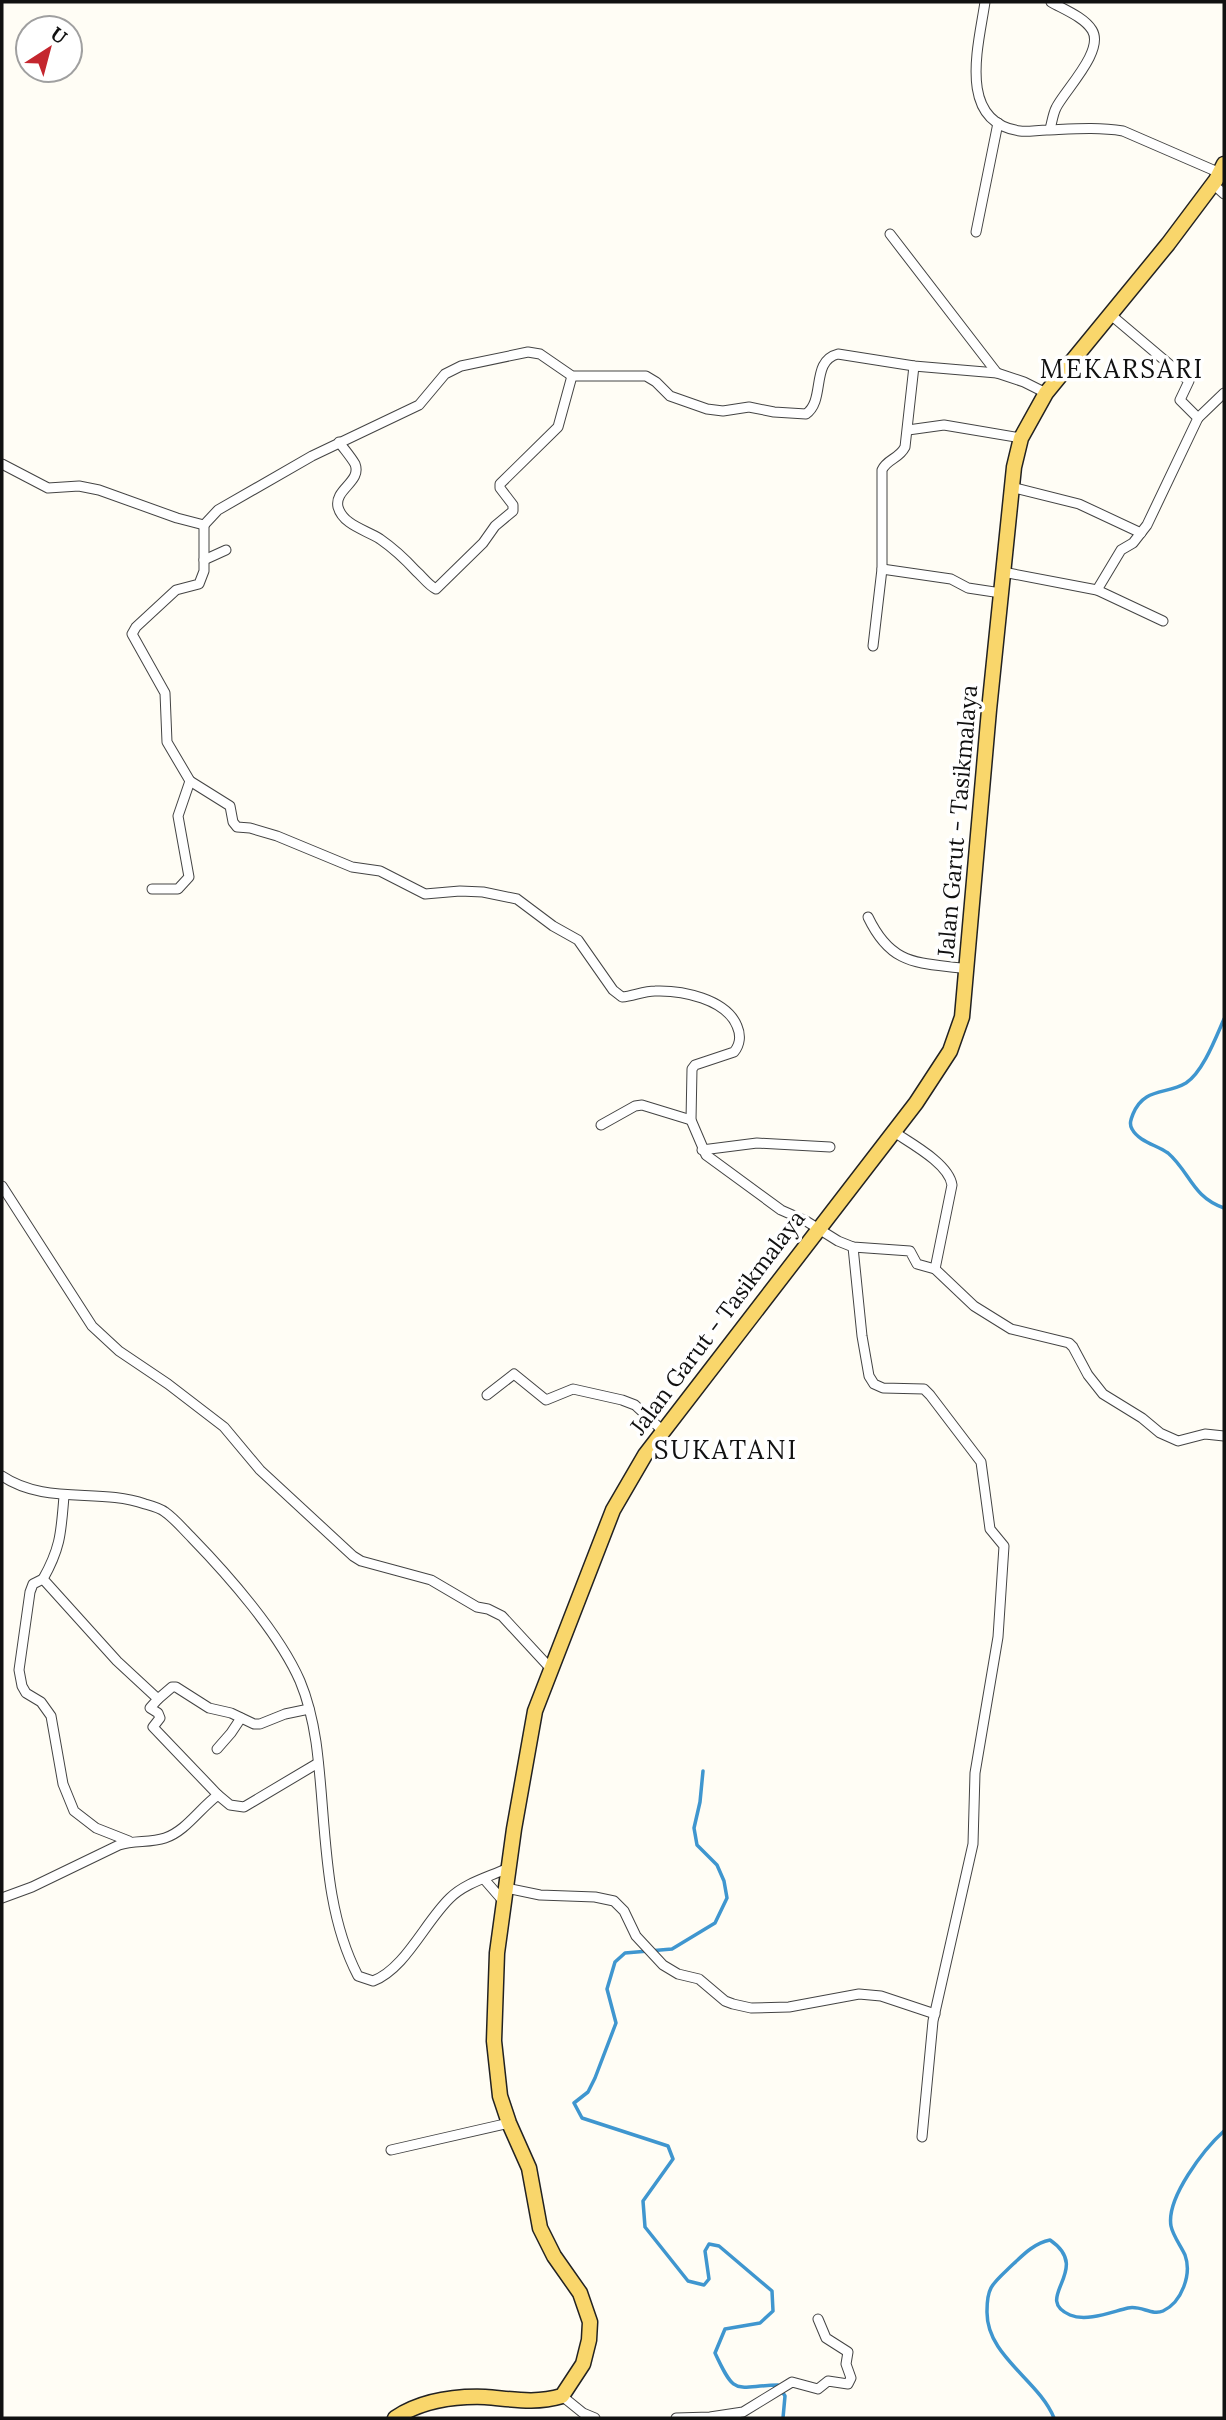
<svg xmlns="http://www.w3.org/2000/svg" width="1226" height="2420" font-family="Lora,serif">
<rect width="100%" height="100%" fill="#fffdf5"/>
<g fill="none" stroke-linecap="round" stroke-linejoin="round">
<g stroke="#3f96cf" stroke-width="3.5">
<path d="M1224,1019C1216,1037 1203,1072 1186,1083C1166,1095 1144,1087 1133,1114C1131,1119 1129,1124 1132,1129C1139,1142 1157,1145 1168,1153C1190,1172 1192,1197 1224,1208"/>
<path d="M703,1771L700,1802L694,1828L697,1845L717,1865L724,1881L727,1898L715,1923L672,1949L625,1953L615,1962L607,1989L616,2023L595,2078L588,2092L574,2103L582,2118L668,2146L673,2159L643,2201L645,2227L688,2281L704,2285L709,2279L705,2251L709,2244L719,2246L772,2291L773,2311L760,2323L725,2329L715,2353C736,2398 734,2386 778,2385L785,2396L783,2418"/>
<path d="M1054,2418C1039,2380 986,2356 987,2311C987,2289 991,2285 1007,2270C1020,2258 1033,2243 1050,2240C1094,2270 1031,2298 1070,2315C1087,2322 1111,2312 1128,2308C1141,2305 1152,2316 1163,2311C1182,2302 1192,2274 1185,2255C1181,2246 1173,2236 1171,2226C1166,2198 1204,2149 1224,2131"/>
</g>
<g stroke="#444" stroke-width="11">
<g id="minor">
<path d="M985,2C979,44 956,122 1020,131C1028,132 1038,130 1047,130C1073,129 1098,127 1123,131L1220,173"/>
<path d="M1050,129C1052,122 1053,114 1056,108C1064,91 1105,51 1092,30C1084,17 1063,9 1051,2"/>
<path d="M1213,184L1224,194"/>
<path d="M976,232L998,123"/>
<path d="M890,234L997,373"/>
<path d="M1198,418L1224,393"/>
<path d="M908,430L944,425L1021,438"/>
<path d="M339,442C344,449 351,457 355,464C362,482 334,489 338,507C343,525 366,530 380,539C393,548 405,559 416,571C423,577 428,585 436,589L483,543L495,526L513,511V505L500,488V484L558,427L572,376"/>
<path d="M2,464L48,488L79,486L99,490L177,518L204,525L218,510L312,456L419,405L445,374L461,366L528,352L540,354L572,376H646L656,382L670,396L707,409L723,411L749,407L774,412L806,414C826,400 810,361 838,354L914,366L997,373L1024,382L1046,393"/>
<path d="M1011,487L1079,504L1141,533"/>
<path d="M204,560L226,550"/>
<path d="M882,569L951,579L968,588L1001,593"/>
<path d="M1003,572L1097,590L1163,621"/>
<path d="M1097,590L1121,550L1133,543L1147,525L1198,418L1180,400L1189,381L1111,315"/>
<path d="M873,646L882,569V470C887,459 899,459 905,447L914,366"/>
<path d="M190,781L230,806L233,822L237,827L250,828L277,836L352,867L380,871L425,894L460,891L483,892L517,899L553,926L578,940L613,990L622,997C633,996 644,991 655,991C682,990 726,999 737,1026C741,1035 740,1045 734,1052L695,1065L692,1069L691,1120L706,1155L781,1210L806,1221L838,1241L853,1247L910,1251L917,1264L935,1269L974,1306L1011,1329L1069,1343L1073,1347L1088,1375L1103,1394L1142,1418L1160,1433L1178,1441L1205,1434L1224,1436"/>
<path d="M152,889H178L189,877L178,816L190,781L167,742L165,693L132,634L136,627L176,590L199,584L204,571V525"/>
<path d="M868,917C892,967 918,962 967,969"/>
<path d="M601,1125L635,1106L642,1105L691,1120"/>
<path d="M894,1132C912,1144 949,1164 952,1185L935,1269"/>
<path d="M702,1150L757,1143L830,1147"/>
<path d="M2,1186L92,1326L119,1351L168,1384L224,1427L260,1470L353,1556L361,1561L431,1580L477,1607L488,1609L502,1616L551,1669"/>
<path d="M853,1247L862,1336L869,1376L874,1384L883,1388L924,1389L930,1395L981,1462L990,1529L1004,1546L998,1637L975,1773L973,1844L933,2021L922,2137"/>
<path d="M487,1395L514,1374L546,1400L573,1389L622,1400L635,1405L663,1431"/>
<path d="M2,1476C45,1505 99,1488 145,1504C152,1506 160,1508 165,1512C175,1519 183,1529 192,1538C228,1575 279,1633 300,1681C308,1700 313,1722 316,1742C327,1820 321,1905 358,1976L373,1981C405,1969 425,1922 450,1898C465,1883 489,1877 508,1868"/>
<path d="M64,1496C61,1532 61,1547 43,1579L117,1661L158,1699L150,1708L158,1713L160,1718L153,1727L218,1795"/>
<path d="M43,1579L33,1584L30,1592L19,1670L22,1686L26,1693L41,1702L51,1716L63,1784L74,1811L96,1828L129,1841"/>
<path d="M158,1699L172,1687H176L209,1708L231,1713L254,1724H260L285,1714L309,1709"/>
<path d="M217,1749L231,1733L241,1718"/>
<path d="M484,1879L504,1902"/>
<path d="M506,1888L540,1895L595,1897L614,1901L624,1911L636,1936L663,1965L678,1974L699,1979L725,2001L733,2004L751,2008L789,2007L859,1994L881,1996L935,2014"/>
<path d="M2,1898L32,1887L119,1845C134,1840 150,1843 165,1838C186,1831 200,1808 218,1795L230,1805L244,1807L318,1763"/>
<path d="M391,2150L509,2123"/>
<path d="M562,2396L583,2413L595,2418"/>
<path d="M676,2418L710,2417L743,2412L792,2382L818,2389L828,2381L848,2384L851,2378L846,2364L848,2352L826,2338L818,2319"/>
</g>
</g>
<g stroke="#222" stroke-width="17">
<path id="primary" d="M395,2418C421,2401 454,2396 485,2397C512,2399 535,2404 562,2396L583,2364L589,2340L590,2322L580,2293L554,2256L540,2228L529,2168L509,2123L500,2096L494,2041L497,1953L514,1829L535,1711L613,1510L645,1455L916,1103L950,1051L962,1017L989,710L1014,467L1021,438L1046,393L1168,244L1216,180L1224,164"/>
</g>
<use href="#minor" stroke="#fff" stroke-width="9"/>
<use href="#primary" stroke="#f9d66b" stroke-width="14"/>
</g>
<g text-anchor="middle" dominant-baseline="central" stroke-width="7" stroke-linejoin="round" paint-order="stroke">
<g font-size="23" fill="#111" stroke="#fff">
<text transform="translate(957 821) rotate(-85)">Jalan Garut - Tasikmalaya</text>
<text transform="translate(717 1322) rotate(-53)">Jalan Garut - Tasikmalaya</text>
</g>
<g font-size="26" letter-spacing="2" fill="#111" stroke="#fff">
<text x="1122" y="368">MEKARSARI</text>
<text x="726" y="1449">SUKATANI</text>
</g>
</g>
<rect width="1226" height="2420" fill="none" stroke="#111111" stroke-width="7"/>
<g transform="translate(49 49) rotate(36)"><circle r="33" fill="#ffffff" stroke="#a0a0a0" stroke-width="2"/>
<path d="M0-5L12 26L0 18L-12 26Z" fill="#c4262e"/>
<text y="-10" font-size="19" font-weight="bold" text-anchor="middle" fill="#111111">U</text>
</g>
</svg>
